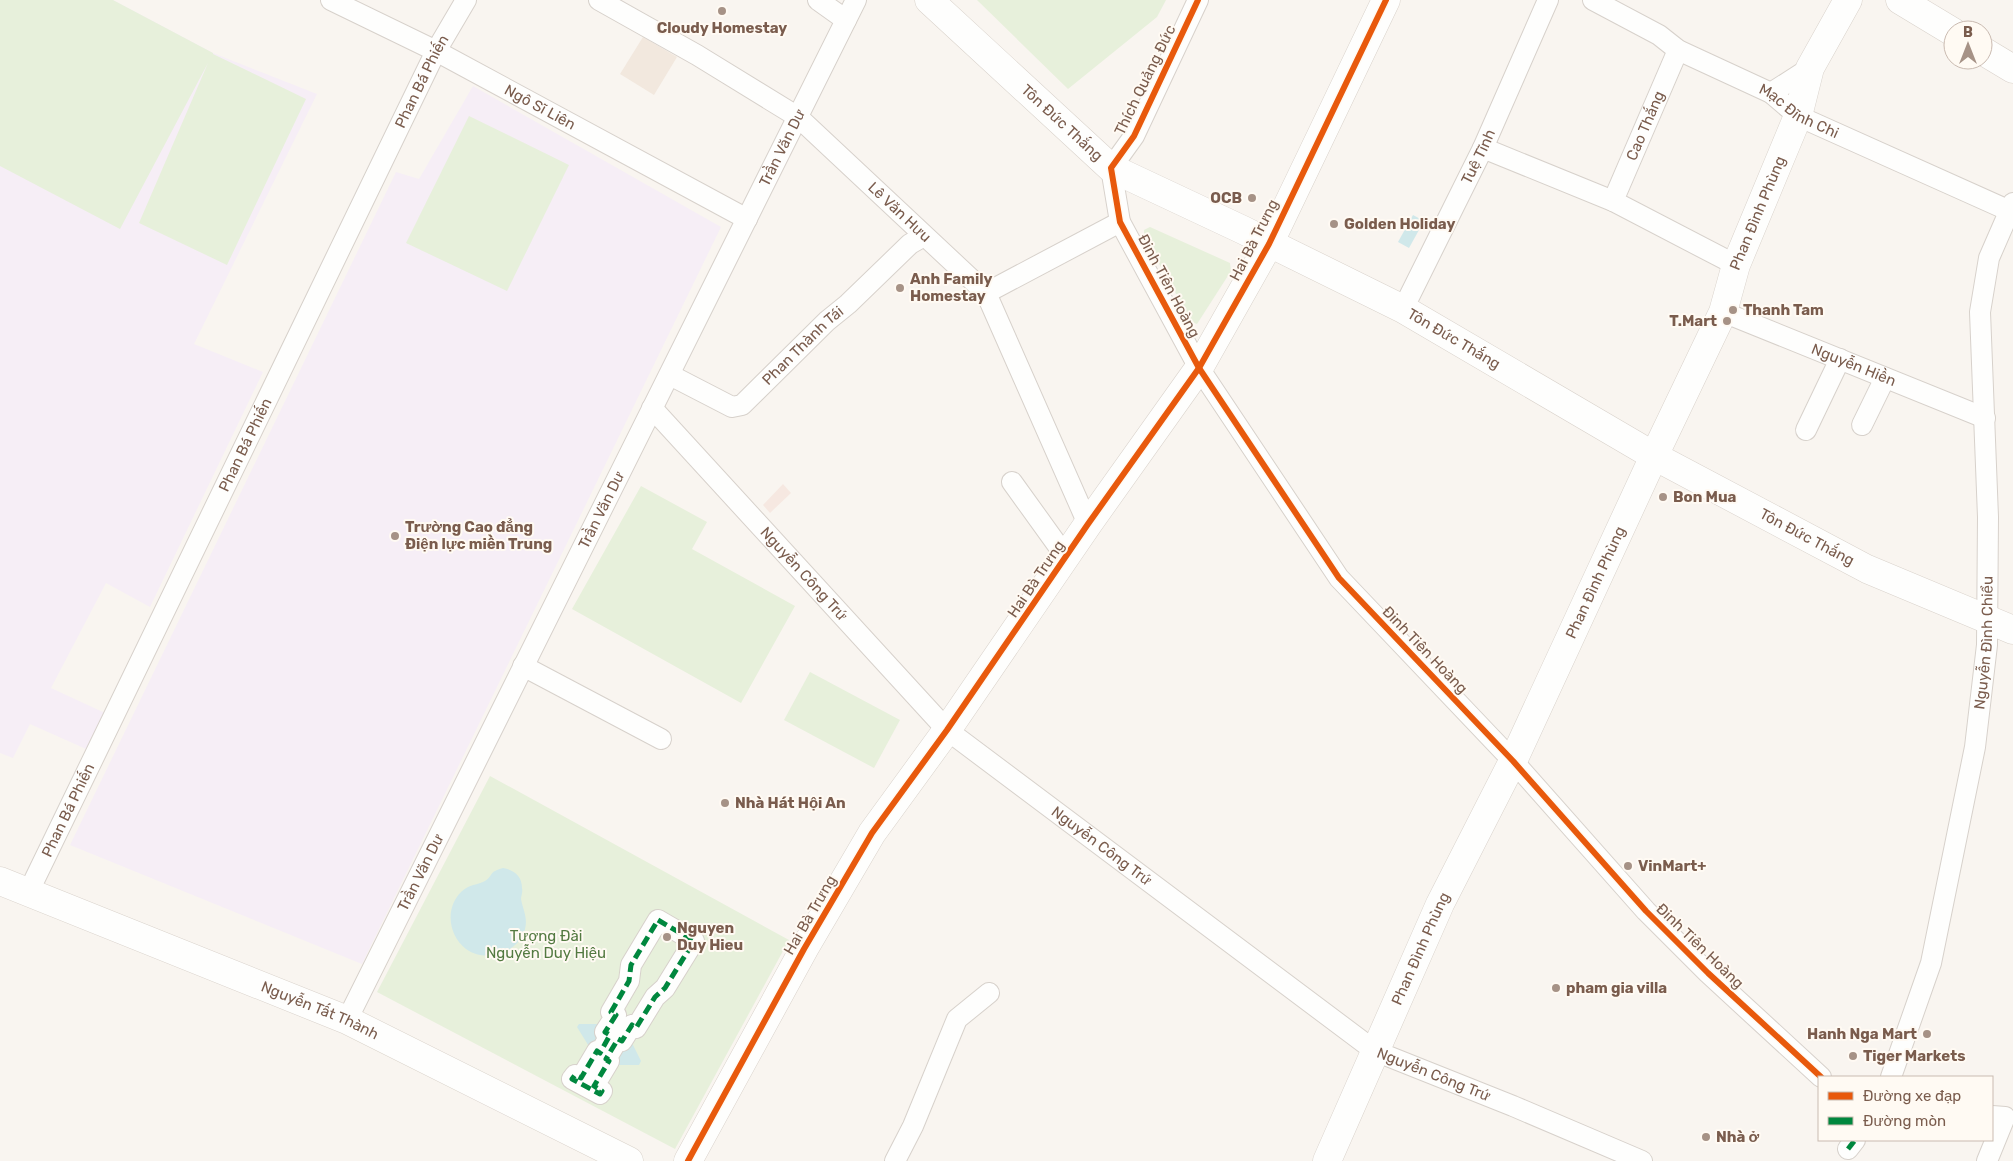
<svg xmlns="http://www.w3.org/2000/svg" width="2013" height="1161" font-family="Rubik,sans-serif">
<rect width="100%" height="100%" fill="#f9f5f0"/>
<path fill="#f2e8de" d="M643,37L677,57L654,95L620,74Z"/>
<path fill="#f6e8e1" d="M783,484L791,493L770,513L763,505Z"/>
<g fill="#f6eef6">
<path d="M0,0H113L213,53L317,94L194,344L263,372L150,607L106,583L51,688L105,713L86,749L30,724L13,758L0,753Z"/>
<path d="M473,86L721,227L362,964L70,845L396,172L419,179Z"/>
</g>
<g fill="#e7f0db">
<path d="M0,0H113L213,53V54L306,99L227,265L139,223L208,63L120,229L0,166Z"/>
<path d="M977,0H1166L1157,17L1068,89Z"/>
<path d="M469,116L569,165L507,291L406,243Z"/>
<path d="M1150,227L1230,263L1231,271L1197,324L1192,322L1144,237V230Z"/>
<path d="M641,486L707,522L692,549L795,606L741,703L572,609Z"/>
<path d="M810,672L900,720L874,768L784,720Z"/>
<path d="M490,776L789,940L675,1149L377,992Z"/>
</g>
<g fill="#d0e8ea">
<path d="M1413,215L1424,221L1409,248L1398,242Z"/>
<path d="M503,868C514,870 522,876 522,888C523,892 521,896 521,899C523,910 528,918 525,929C518,954 485,963 466,949C448,935 445,908 461,892C469,884 478,885 485,881C494,875 488,872 503,868Z"/>
<path d="M579,1024H602L631,1041L641,1061L639,1065H618L590,1048L577,1027Z"/>
</g>
<g fill="none" stroke-linecap="round" stroke-linejoin="round">
<g stroke="#d7d1cb" stroke-width="22">
<g id="street">
<path id="s1" d="M331,0L436,51L747,219"/>
<path id="s2" d="M599,0L697,55L798,117L986,293L1088,524"/>
<path d="M818,0L846,20"/>
<path d="M1198,0L1134,136L1111,168L1120,222L1199,368L1339,578L1513,761L1646,911L1708,973L1821,1077"/>
<path id="s3" d="M1593,0L1659,35L1678,50L1771,93L1798,116L2010,211"/>
<path d="M1771,93L1810,68"/>
<path d="M1483,148L1613,201L1736,265"/>
<path id="s4" d="M1613,201L1678,50"/>
<path d="M986,293L1120,222"/>
<path id="s5" d="M1403,309L1483,148L1548,0"/>
<path id="s6" d="M1723,312L1985,418"/>
<path id="s7" d="M670,375L732,407L742,405L827,321L848,304L910,244L924,236"/>
<path id="s8" d="M652,408L947,730L1375,1051L1513,1106L1642,1161"/>
<path d="M1862,425L1885,378"/>
<path d="M1806,430L1840,359"/>
<path d="M1012,482L1066,557"/>
<path d="M523,666L661,739"/>
<path id="s9" d="M28,893L436,51L466,0"/>
<path d="M658,920L694,941L665,988L655,997L636,1028L632,1025L622,1041L618,1039L606,1059L609,1061L594,1086L602,1091L600,1094L572,1079L575,1075L581,1078L597,1051L600,1053L610,1035L605,1032L616,1015L611,1012L629,981L631,965Z"/>
<path id="s10" d="M347,1020L856,0"/>
<path id="s11" d="M1891,1077L1931,963L1975,747L1987,645L1988,517L1980,312L1989,258L2013,203"/>
<path d="M1848,1149L1855,1140"/>
<path d="M895,1161L913,1126L957,1019L989,993"/>
<path d="M1987,1161L2005,1117L1992,1116"/>
</g>
</g>
<g stroke="#d9d2cb" stroke-width="29">
<g id="secondary">
<path id="s12" d="M929,0L1111,168L1243,230L1403,309L1654,456L1867,569L2013,630"/>
<path d="M1900,0L1953,32"/>
<path d="M1983,51L2013,69"/>
<path id="s13" d="M0,881L347,1020L629,1161"/>
<path d="M688,1161L804,949L872,833L947,730L1088,524L1199,368L1269,244L1386,0"/>
<path id="s14" d="M1327,1161L1440,904L1513,761L1654,456L1723,312L1736,265L1798,116L1810,68L1848,0"/>
</g>
</g>
<use href="#street" stroke="#fefefd" stroke-width="20"/>
<use href="#secondary" stroke="#fefefd" stroke-width="28"/>
<g stroke="#00873e" stroke-width="5" stroke-dasharray="10 5" stroke-linecap="butt">
<path d="M658,920L694,941L665,988L655,997L636,1028L632,1025L622,1041L618,1039L606,1059L609,1061L594,1086L602,1091L600,1094L572,1079L575,1075L581,1078L597,1051L600,1053L610,1035L605,1032L616,1015L611,1012L629,981L631,965Z"/>
<path d="M1848,1149L1855,1140"/>
</g>
<g stroke="#fffaf3" stroke-width="9">
<g id="cycleway">
<path d="M1198,0L1134,136L1111,168L1120,222L1199,368L1339,578L1513,761L1646,911L1708,973L1821,1077"/>
<path d="M688,1161L804,949L872,833L947,730L1088,524L1199,368L1269,244L1386,0"/>
</g>
</g>
<use href="#cycleway" stroke="#e8590c" stroke-width="6"/>
</g>
<g fill="#a69286" stroke="#fffaf3" stroke-width="2">
<circle cx="722" cy="11" r="5"/>
<circle cx="1252" cy="198" r="5"/>
<circle cx="1334" cy="224" r="5"/>
<circle cx="900" cy="288" r="5"/>
<circle cx="1733" cy="310" r="5"/>
<circle cx="1727" cy="321" r="5"/>
<circle cx="1663" cy="497" r="5"/>
<circle cx="395" cy="536" r="5"/>
<circle cx="725" cy="803" r="5"/>
<circle cx="1628" cy="866" r="5"/>
<circle cx="667" cy="937" r="5"/>
<circle cx="1556" cy="988" r="5"/>
<circle cx="1927" cy="1034" r="5"/>
<circle cx="1853" cy="1056" r="5"/>
<circle cx="1706" cy="1137" r="5"/>
</g>
<g text-anchor="middle" dominant-baseline="central" stroke-width="4" stroke-linejoin="round" paint-order="stroke">
<g font-size="15" font-weight="bold" fill="#7a5c4d" stroke="#fffaf3" text-anchor="start">
<text x="722" y="28" text-anchor="middle">Cloudy Homestay</text>
<text x="1242" y="198" text-anchor="end">OCB</text>
<text x="1344" y="224">Golden Holiday</text>
<text x="910" y="279">Anh Family<tspan x="910" dy="17">Homestay</tspan></text>
<text x="1743" y="310">Thanh Tam</text>
<text x="1717" y="321" text-anchor="end">T.Mart</text>
<text x="1673" y="497">Bon Mua</text>
<text x="405" y="527">Trường Cao đẳng<tspan x="405" dy="17">Điện lực miền Trung</tspan></text>
<text x="735" y="803">Nhà Hát Hội An</text>
<text x="1638" y="866">VinMart+</text>
<text x="677" y="928">Nguyen<tspan x="677" dy="17">Duy Hieu</tspan></text>
<text x="1566" y="988">pham gia villa</text>
<text x="1917" y="1034" text-anchor="end">Hanh Nga Mart</text>
<text x="1863" y="1056">Tiger Markets</text>
<text x="1716" y="1137">Nhà ở</text>
</g>
<g font-size="15" fill="#7a5c4d" stroke="#fffaf3">
<text transform="translate(1145 80) rotate(-64)">Thích Quảng Đức</text>
<text stroke="none"><textPath href="#s9" startOffset="902">Phan Bá Phiến</textPath></text>
<text stroke="none"><textPath href="#s1" startOffset="235">Ngô Sĩ Liên</textPath></text>
<text stroke="none"><textPath href="#s3" startOffset="235">Mạc Đĩnh Chi</textPath></text>
<text stroke="none"><textPath href="#s12" startOffset="181">Tôn Đức Thắng</textPath></text>
<text stroke="none"><textPath href="#s4" startOffset="82">Cao Thắng</textPath></text>
<text stroke="none"><textPath href="#s10" startOffset="975">Trần Văn Dư</textPath></text>
<text stroke="none"><textPath href="#s5" startOffset="170">Tuệ Tĩnh</textPath></text>
<text stroke="none"><textPath href="#s2" startOffset="370">Lê Văn Hưu</textPath></text>
<text stroke="none"><textPath href="#s14" startOffset="1042">Phan Đình Phùng</textPath></text>
<text transform="translate(1254 240) rotate(-63)">Hai Bà Trưng</text>
<text transform="translate(1169 286) rotate(62)">Đinh Tiên Hoàng</text>
<text stroke="none"><textPath href="#s12" startOffset="631">Tôn Đức Thắng</textPath></text>
<text stroke="none"><textPath href="#s7" startOffset="165">Phan Thành Tái</textPath></text>
<text stroke="none"><textPath href="#s6" startOffset="141">Nguyễn Hiền</textPath></text>
<text stroke="none"><textPath href="#s9" startOffset="498">Phan Bá Phiến</textPath></text>
<text stroke="none"><textPath href="#s10" startOffset="570">Trần Văn Dư</textPath></text>
<text stroke="none"><textPath href="#s12" startOffset="1036">Tôn Đức Thắng</textPath></text>
<text stroke="none"><textPath href="#s8" startOffset="225">Nguyễn Công Trứ</textPath></text>
<text transform="translate(1036 579) rotate(-56)">Hai Bà Trưng</text>
<text stroke="none"><textPath href="#s14" startOffset="638">Phan Đình Phùng</textPath></text>
<text stroke="none"><textPath href="#s11" startOffset="446">Nguyễn Đình Chiểu</textPath></text>
<text transform="translate(1425 650) rotate(46)">Đinh Tiên Hoàng</text>
<text stroke="none"><textPath href="#s9" startOffset="92">Phan Bá Phiến</textPath></text>
<text stroke="none"><textPath href="#s8" startOffset="630">Nguyễn Công Trứ</textPath></text>
<text stroke="none"><textPath href="#s10" startOffset="165">Trần Văn Dư</textPath></text>
<text transform="translate(810 915) rotate(-60)">Hai Bà Trưng</text>
<text transform="translate(1700 946) rotate(44)">Đinh Tiên Hoàng</text>
<text stroke="none"><textPath href="#s14" startOffset="232">Phan Đình Phùng</textPath></text>
<text stroke="none"><textPath href="#s13" startOffset="345">Nguyễn Tất Thành</textPath></text>
<text stroke="none"><textPath href="#s8" startOffset="1035">Nguyễn Công Trứ</textPath></text>
</g>
<g font-size="15" fill="#537a41" stroke="#fffaf3">
<text x="546" y="936">Tượng Đài<tspan x="546" dy="17">Nguyễn Duy Hiệu</tspan></text>
</g>
</g>
<rect x="1818" y="1076" width="175" height="65" fill="#fffaf3" stroke="#cabbb1"/>
<rect x="1828" y="1092" width="25" height="8" fill="#e8590c" stroke="#cabbb1"/>
<text x="1863" y="1101" font-size="15" fill="#7a5c4d">Đường xe đạp</text>
<rect x="1828" y="1117" width="25" height="8" fill="#00873e" stroke="#cabbb1"/>
<text x="1863" y="1126" font-size="15" fill="#7a5c4d">Đường mòn</text>
<g transform="translate(1968 45)"><circle r="24" fill="#fffaf3" stroke="#cabbb1"/>
<path d="M0-4L9 19L0 12L-9 19Z" fill="#a69286"/>
<text y="-8" font-size="14" font-weight="bold" text-anchor="middle" fill="#7a5c4d">B</text>
</g>
</svg>
